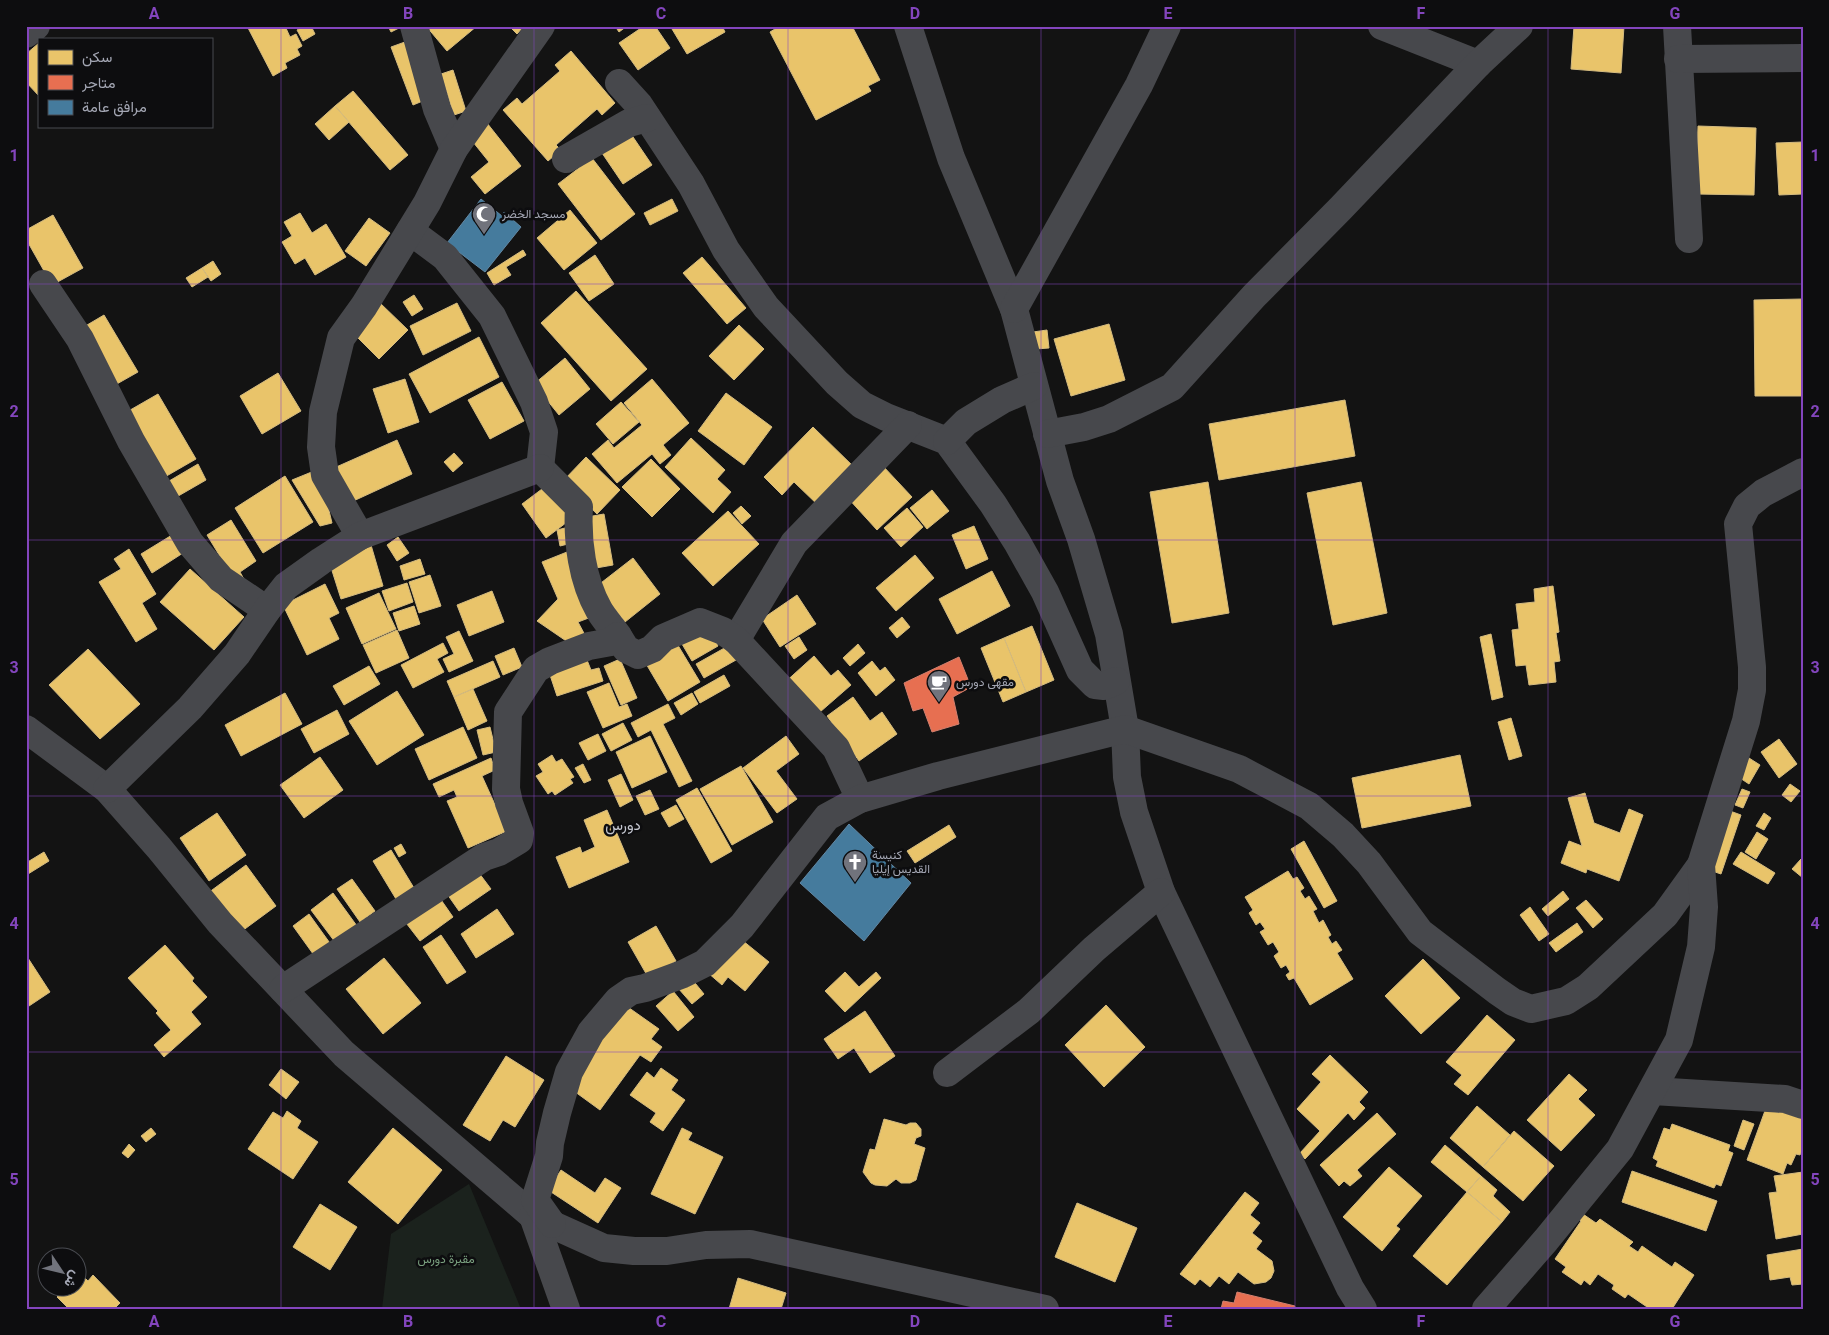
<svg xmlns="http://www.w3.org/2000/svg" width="1829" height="1335" font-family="Roboto,Vazirmatn,sans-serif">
<rect width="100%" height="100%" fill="#131313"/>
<path fill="#1b221d" d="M469,1184L521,1309H382L391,1234Z"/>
<g fill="#e9c46a" stroke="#d4bb80">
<path d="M247,26H285L290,37L296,34L302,46L297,49L300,55L285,63L287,68L273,76Z"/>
<path d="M304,26H311L315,34L303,41L297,30Z"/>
<path d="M388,26H403L391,32Z"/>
<path d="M426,26H477L447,51Z"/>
<path d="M509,26H524L517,34Z"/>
<path d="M615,26H627L619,32Z"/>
<path d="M644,26H655L670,48L638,70L619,43Z"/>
<path d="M677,26H722L725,32L687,54L672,29Z"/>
<path d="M780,26H852L880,80L868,86L871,91L816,120L770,32Z"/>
<path d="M1574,26H1624L1621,73L1571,69Z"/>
<path d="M416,38L430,98L413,105L391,47Z"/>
<path d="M39,43V96L26,82V54Z"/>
<path d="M571,51L615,103L602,115L597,109L556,145L561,150L548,161L503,110L517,98L522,104L560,71L555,65Z"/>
<path d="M453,70L466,111L454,115L441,74Z"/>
<path d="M353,91L408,155L390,170L335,106Z"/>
<path d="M335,106L349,122L329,140L315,124Z"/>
<path d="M487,123L521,166L485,194L471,177L489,162L469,137Z"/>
<path d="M1698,126L1756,128L1754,195L1696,194Z"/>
<path d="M631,134L652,165L623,184L602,153Z"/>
<path d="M1803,142V194L1779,195L1776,143Z"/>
<path d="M592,158L635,214L601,240L558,184Z"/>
<path d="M672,199L678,211L650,225L644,213Z"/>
<path d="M570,210L597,243L564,270L537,238Z"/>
<path d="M300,213L312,233L326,224L346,257L315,275L305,258L295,264L282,242L292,236L284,222Z"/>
<path d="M53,215L83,268L52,285L26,239V230Z"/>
<path d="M369,218L390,233L366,266L345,251Z"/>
<path d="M523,250L526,255L506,267L511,275L494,285L487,273Z"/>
<path d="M595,255L614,284L589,301L569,273Z"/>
<path d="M702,257L746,308L727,324L683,273Z"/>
<path d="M213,261L221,274L211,281L202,268Z"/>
<path d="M202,268L208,277L192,287L186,278Z"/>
<path d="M576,291L647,369L611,401L541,323Z"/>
<path d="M414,295L423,309L412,316L403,302Z"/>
<path d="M1803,299V396H1755L1754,300Z"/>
<path d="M379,302L408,330L379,359L350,330Z"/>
<path d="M457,303L471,331L423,355L410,326Z"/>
<path d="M104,315L138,372L115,385L82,328Z"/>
<path d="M1109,324L1125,380L1071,396L1054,339Z"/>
<path d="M739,325L764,349L734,380L709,356Z"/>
<path d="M1047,330L1049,348L1036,349L1033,332Z"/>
<path d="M479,337L499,377L430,413L409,374Z"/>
<path d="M565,358L590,389L559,415L534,384Z"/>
<path d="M278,373L301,411L262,434L240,396Z"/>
<path d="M405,379L419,422L388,433L373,389Z"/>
<path d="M652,379L689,423L663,445L671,455L660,464L652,454L617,483L592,454L608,440L614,448L642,425L624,403Z"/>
<path d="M502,382L524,421L490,439L468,400Z"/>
<path d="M726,393L772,427L744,465L698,431Z"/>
<path d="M158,394L196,459L163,478L125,413Z"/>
<path d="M1345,400L1355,456L1219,480L1209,424Z"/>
<path d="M621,402L639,422L613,444L596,424Z"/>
<path d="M813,427L856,469L820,507L794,482L782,495L764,477Z"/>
<path d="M691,438L725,470L717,479L731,492L713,513L665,467Z"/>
<path d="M397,440L412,474L349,503L334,468Z"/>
<path d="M454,453L463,463L453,472L444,462Z"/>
<path d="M586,457L620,490L597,514L563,481Z"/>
<path d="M651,459L680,489L652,517L622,487Z"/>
<path d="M198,464L206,480L173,499L164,484Z"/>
<path d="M882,465L912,497L877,530L847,497Z"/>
<path d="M319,469L332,523L320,526L292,480Z"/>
<path d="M285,476L313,522L263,553L235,508Z"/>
<path d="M1208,482L1229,613L1172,623L1150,492Z"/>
<path d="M1361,482L1387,613L1333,625L1307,493Z"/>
<path d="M550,483L575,516L546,538L522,504Z"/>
<path d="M932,490L949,511L927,529L910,508Z"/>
<path d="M741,506L751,516L742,524L733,513Z"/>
<path d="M907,508L923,527L901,547L884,528Z"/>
<path d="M728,511L759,544L713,586L682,553Z"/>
<path d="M604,514L613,565L596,568L587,517Z"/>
<path d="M231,520L256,561L240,572L245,581L238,586L207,535Z"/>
<path d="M974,526L988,559L966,569L952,535Z"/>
<path d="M569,527L572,543L560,546L557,530Z"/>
<path d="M172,535L183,553L152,573L141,554Z"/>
<path d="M398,537L409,553L397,561L387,545Z"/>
<path d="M371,545L383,586L341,599L328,558Z"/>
<path d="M129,549L156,594L142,603L157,629L136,642L99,582L121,569L114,559Z"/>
<path d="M567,552L594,616L578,622L586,637L575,647L537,621L558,599L542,562Z"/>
<path d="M915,555L934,578L896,611L876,588Z"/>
<path d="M633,558L660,594L625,622L597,586Z"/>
<path d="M420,559L425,574L404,580L400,566Z"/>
<path d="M190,569L244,617L214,650L160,602Z"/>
<path d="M992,571L1010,606L957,634L939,599Z"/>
<path d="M430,575L441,606L419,613L409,582Z"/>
<path d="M407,583L413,602L389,611L382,591Z"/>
<path d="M325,584L339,613L329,618L339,639L307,655L283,605Z"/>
<path d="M1553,586L1559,632L1556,633L1560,661L1554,662L1556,682L1529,685L1526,665L1516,666L1512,630L1519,629L1516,604L1535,602L1534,589Z"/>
<path d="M492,591L504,622L469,636L457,605Z"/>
<path d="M379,593L396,629L362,644L346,608Z"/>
<path d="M797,595L816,624L780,647L762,619Z"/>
<path d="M414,606L420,624L399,631L393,613Z"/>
<path d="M902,617L910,627L897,638L889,628Z"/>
<path d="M1032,626L1054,680L1026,692L1004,638Z"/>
<path d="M708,629L718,646L692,661L682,644Z"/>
<path d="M397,630L409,658L376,673L363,645Z"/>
<path d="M459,631L473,661L449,672L443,659L454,654L446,637Z"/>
<path d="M1491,634L1503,697L1492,700L1480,637Z"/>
<path d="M799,637L807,650L794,659L785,646Z"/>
<path d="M1004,638L1026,692L1003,702L981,648Z"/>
<path d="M676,642L700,682L668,701L645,662Z"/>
<path d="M443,643L448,653L437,659L444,672L413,688L401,665Z"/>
<path d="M858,644L865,653L850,666L843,658Z"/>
<path d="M728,646L736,660L704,678L696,664Z"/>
<path d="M514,648L522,667L503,675L495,656Z"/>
<path d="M88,649L140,704L100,739L49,685Z"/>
<path d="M814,656L831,676L838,670L851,685L812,719L782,685Z"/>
<path d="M620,659L637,698L621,705L604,666Z"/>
<path d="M587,660L591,670L599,668L603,681L557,696L549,672Z"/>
<path d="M493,661L500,677L454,697L447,681Z"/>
<path d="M872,661L880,671L885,667L895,680L876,696L858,673Z"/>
<path d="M369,666L380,684L344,705L333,686Z"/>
<path d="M724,675L730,686L700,703L694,692Z"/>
<path d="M609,683L619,707L627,704L632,716L603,728L587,692Z"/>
<path d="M473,689L487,721L468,730L454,697Z"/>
<path d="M397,691L424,735L377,765L349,721Z"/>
<path d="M285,693L302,724L241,756L225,725Z"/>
<path d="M692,693L698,704L681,715L674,703Z"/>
<path d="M853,697L870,721L882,712L897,734L859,761L827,716Z"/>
<path d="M668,704L675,718L663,724L692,781L679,787L651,730L638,737L631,723Z"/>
<path d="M337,710L349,734L314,753L301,729Z"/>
<path d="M1511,718L1522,756L1509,760L1498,722Z"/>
<path d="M623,723L632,740L611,751L602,734Z"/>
<path d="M463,727L477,758L429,780L415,749Z"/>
<path d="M490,727L496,752L483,755L477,730Z"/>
<path d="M598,734L606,751L588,760L579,743Z"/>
<path d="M650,736L667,772L632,788L616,752Z"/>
<path d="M786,736L799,754L776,771L797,799L777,813L743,768Z"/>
<path d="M1779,739L1797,764L1779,778L1761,752Z"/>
<path d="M552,755L556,762L562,759L574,777L570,779L573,783L555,795L552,791L548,794L536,776L543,772L538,764Z"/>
<path d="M1460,755L1471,806L1362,828L1352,778Z"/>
<path d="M320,757L343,790L304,818L280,785Z"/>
<path d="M491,758L495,770L482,776L507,831L468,848L447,801L457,797L454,790L439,797L433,784Z"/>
<path d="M1749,758L1760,765L1749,784L1737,776Z"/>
<path d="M583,764L591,780L584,783L575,768Z"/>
<path d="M741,766L773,822L732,845L700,789Z"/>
<path d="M621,774L633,800L620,807L608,780Z"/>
<path d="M1790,784L1800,791L1791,802L1782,795Z"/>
<path d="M697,788L732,851L711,863L676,800Z"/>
<path d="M1742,789L1750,792L1743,808L1735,805Z"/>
<path d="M650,790L659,809L645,815L636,796Z"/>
<path d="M1585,793L1594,823L1620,833L1629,809L1643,815L1619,881L1587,869L1586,873L1561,863L1569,841L1582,846L1568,798Z"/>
<path d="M676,805L684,819L669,827L661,813Z"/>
<path d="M607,810L629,862L569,888L556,857L580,847L582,853L595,847L584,820Z"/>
<path d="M1730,811L1741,815L1721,874L1709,870Z"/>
<path d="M217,813L246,855L209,881L180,838Z"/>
<path d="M1764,813L1771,818L1764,830L1756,826Z"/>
<path d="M949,825L956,837L915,863L907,851Z"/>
<path d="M1757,832L1768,839L1756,859L1745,852Z"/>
<path d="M1304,841L1337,901L1324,908L1291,849Z"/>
<path d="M401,844L406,853L399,857L394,848Z"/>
<path d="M391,850L414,888L396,899L373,861Z"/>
<path d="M44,852L49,861L28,874L26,863Z"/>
<path d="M1741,852L1775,873L1768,884L1733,864Z"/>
<path d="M1801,859L1803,861V878L1792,869Z"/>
<path d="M246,865L276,906L238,934L208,893Z"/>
<path d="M476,869L491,889L459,911L445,891Z"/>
<path d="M1288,871L1293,879L1297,877L1304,888L1300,891L1305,899L1309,896L1317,909L1313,911L1319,923L1323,920L1331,935L1328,937L1332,944L1336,941L1342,950L1337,953L1353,979L1310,1005L1294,978L1289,980L1286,975L1290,972L1286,965L1281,968L1274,956L1279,952L1273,942L1268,945L1260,932L1265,929L1260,922L1256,925L1249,913L1253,910L1245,897Z"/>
<path d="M352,879L375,911L360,922L337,889Z"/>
<path d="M1563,891L1569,899L1548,916L1542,909Z"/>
<path d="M333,893L357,926L335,942L311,910Z"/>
<path d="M437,894L453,917L420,941L403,919Z"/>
<path d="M1586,900L1603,919L1593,928L1576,908Z"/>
<path d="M1530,907L1549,934L1539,941L1520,915Z"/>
<path d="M497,909L514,934L476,958L461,934Z"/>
<path d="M309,914L332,946L316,958L293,926Z"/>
<path d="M1577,923L1583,932L1556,952L1549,943Z"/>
<path d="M656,926L676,961L648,977L628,942Z"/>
<path d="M441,935L466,972L447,984L423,947Z"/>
<path d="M737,936L769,962L745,991L728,977L722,985L707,972Z"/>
<path d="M165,945L194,978L192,981L207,997L191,1012L201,1024L164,1057L154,1045L171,1030L156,1013L158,1011L128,978Z"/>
<path d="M26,955L50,992L26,1008Z"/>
<path d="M384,958L421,1003L383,1034L346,989Z"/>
<path d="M1423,959L1460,998L1421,1034L1385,996Z"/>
<path d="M845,972L859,987L876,972L881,978L845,1012L825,991Z"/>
<path d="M691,978L704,994L692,1004L678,988Z"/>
<path d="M673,991L694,1017L678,1031L656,1006Z"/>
<path d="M625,1005L659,1029L651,1039L662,1047L651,1062L640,1055L600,1110L567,1086Z"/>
<path d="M1106,1005L1145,1047L1104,1087L1065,1045Z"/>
<path d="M865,1011L895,1056L870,1073L854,1048L838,1059L824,1039Z"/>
<path d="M1487,1015L1515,1040L1468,1095L1454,1084L1462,1075L1446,1062Z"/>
<path d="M1330,1055L1368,1092L1359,1102L1365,1108L1354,1120L1348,1113L1305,1159L1300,1153L1320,1131L1297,1109L1321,1082L1312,1074Z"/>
<path d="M506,1056L544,1080L515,1127L503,1120L490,1141L463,1125Z"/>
<path d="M661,1068L678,1080L671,1090L685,1100L663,1131L650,1122L656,1113L630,1095L647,1072L654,1078Z"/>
<path d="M281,1069L299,1082L286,1099L269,1085Z"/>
<path d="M1569,1074L1587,1090L1578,1099L1595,1115L1561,1151L1527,1120Z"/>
<path d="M1477,1106L1510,1135L1483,1167L1450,1138Z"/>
<path d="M1782,1106L1803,1113V1148L1800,1155L1796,1154L1791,1165L1787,1163L1783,1174L1747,1160L1766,1108L1779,1113Z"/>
<path d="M287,1111L301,1121L297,1128L318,1142L293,1179L248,1149L273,1112L283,1118Z"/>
<path d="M1377,1113L1396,1134L1357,1170L1362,1176L1350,1186L1344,1181L1339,1186L1320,1165Z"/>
<path d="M884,1119L906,1125L910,1123H916L921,1129V1136L916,1138L914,1144L925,1148L916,1180L910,1183H901L896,1179L887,1186L875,1185L871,1183L863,1172L870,1149L875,1150Z"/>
<path d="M1743,1120L1754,1124L1744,1150L1734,1146Z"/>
<path d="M1672,1124L1730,1145L1728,1151L1733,1153L1721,1186L1716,1184L1714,1188L1656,1166L1658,1161L1653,1158L1664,1128L1670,1130Z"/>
<path d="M151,1128L156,1134L146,1142L141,1136Z"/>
<path d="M393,1128L442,1170L398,1224L348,1182Z"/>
<path d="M682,1128L692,1133L688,1140L723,1157L695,1214L651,1194Z"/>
<path d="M1514,1131L1554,1166L1523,1201L1483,1167Z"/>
<path d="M129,1144L135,1150L128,1158L122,1153Z"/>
<path d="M1445,1145L1481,1176L1467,1192L1431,1162Z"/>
<path d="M1389,1167L1422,1196L1396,1226L1400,1229L1382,1251L1343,1217Z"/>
<path d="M561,1170L595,1193L605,1178L621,1188L598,1223L548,1190Z"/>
<path d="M1632,1171L1717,1201L1706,1231L1622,1202Z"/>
<path d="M1803,1172V1234L1776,1239L1769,1193L1777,1192L1774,1176Z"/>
<path d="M1481,1176L1497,1190L1493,1196L1510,1212L1502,1222L1467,1192Z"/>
<path d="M1245,1192L1259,1203L1250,1215L1260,1223L1252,1233L1262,1241L1256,1249L1272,1261L1274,1271L1271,1278L1266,1282L1254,1284L1238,1272L1229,1284L1219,1276L1210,1287L1200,1279L1195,1285L1180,1274Z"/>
<path d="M1467,1192L1502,1222L1447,1285L1413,1256Z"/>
<path d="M1077,1203L1137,1228L1115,1282L1055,1257Z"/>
<path d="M320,1204L357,1227L330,1270L293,1247Z"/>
<path d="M1580,1212L1596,1223L1600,1219L1633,1242L1629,1246L1638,1252L1642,1246L1672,1267L1675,1262L1694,1275L1672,1309H1650L1628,1294L1625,1298L1612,1289L1614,1285L1598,1274L1590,1285L1584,1280L1581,1285L1562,1272L1566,1267L1555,1259L1581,1221L1576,1217Z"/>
<path d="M1803,1249V1284L1792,1285L1790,1277L1770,1280L1767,1255Z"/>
<path d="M81,1274L88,1281L93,1275L120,1303L114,1309H69L57,1297L67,1288H78V1277Z"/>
<path d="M738,1278L786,1293L781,1309H729Z"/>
</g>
<g fill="#e76f51" stroke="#d3806f">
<path d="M959,657L971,687L953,697L959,724L932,732L923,708L913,711L904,683Z"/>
<path d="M1237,1292L1295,1306L1294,1309H1221L1223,1301L1234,1303Z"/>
</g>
<g fill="#457b9d" stroke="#6288a4">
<path d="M481,199L502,216L504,212L521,227L485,272L447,243Z"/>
<path d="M849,824L911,883L864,941L800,883Z"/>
</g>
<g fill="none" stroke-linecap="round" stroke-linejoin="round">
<g stroke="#47484c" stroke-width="28">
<path d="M414,26L437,109L454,149"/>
<path d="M908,26L951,158L1014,309L1060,481L1081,539L1109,634L1125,729L1127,777L1134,812L1161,892L1350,1288L1363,1309"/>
<path d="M1382,26L1478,64"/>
<path d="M1677,26L1689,239"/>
<path d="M26,34L36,26"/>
<path d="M1678,59L1803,58"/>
<path d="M619,83L639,105L691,184L726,250L766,307L837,383L862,405L886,417L947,441L993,504L1017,542L1045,592L1080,670L1095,685L1104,686L1116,681"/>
<path d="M566,159L629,123L647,118"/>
<path d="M410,231L445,257L492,316L534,402L544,432L540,468"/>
<path d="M43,284L80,339L131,441L190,543L221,579L267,610"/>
<path d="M1014,309L1139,85L1167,26"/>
<path d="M1047,434L1084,427L1109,419L1172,387L1254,296L1341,208L1478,64L1519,26"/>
<path d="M947,441L966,422L1002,400L1034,386"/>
<path d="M540,468L579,507C577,541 582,580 599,610C604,619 612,627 618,636"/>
<path d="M360,536L325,475L321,447L323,412L341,338L364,306L427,203L454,149L541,26"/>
<path d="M736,640L794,543L908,425"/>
<path d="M26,729L107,789L159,848L220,923L344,1054L533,1216L604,1248L634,1251H667L706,1245L750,1244L1045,1309"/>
<path d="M107,789L190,708L237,654L267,610L286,586L321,561L360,536L540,468"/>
<path d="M283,989L484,857L499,852L519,840L520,833L509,803L506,789L508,712L536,669L550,661L589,646L611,642L618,636L626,649L638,655L652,649L663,638L700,622L723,631L736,640L836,748L860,799"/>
<path d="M947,1073L1029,1011L1094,949L1161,892"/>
<path d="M1653,1091L1785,1099L1803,1105"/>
<path d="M533,1216L566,1309"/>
<path d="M552,1224L535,1200L549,1156L550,1143L557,1113L569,1072L591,1032L618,1000L631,991L645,988L683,974L705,963L742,926L827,817L860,799L938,776L1125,729L1239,769L1309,806L1343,835L1369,863L1420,932L1497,991L1513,1002L1531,1009L1566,1001L1588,987L1665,915L1701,865"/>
<path d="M1486,1309L1546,1240L1620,1149L1679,1040L1701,947L1704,907L1701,865L1746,721L1752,690V667L1738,524L1747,506L1763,493L1803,472"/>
</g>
</g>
<path fill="none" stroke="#8345bd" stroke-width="1" stroke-opacity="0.55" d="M281,26V1309M534,26V1309M788,26V1309M1041,26V1309M1295,26V1309M1548,26V1309M26,284H1803M26,540H1803M26,796H1803M26,1052H1803"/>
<defs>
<g id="mosque-pin" transform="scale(1.25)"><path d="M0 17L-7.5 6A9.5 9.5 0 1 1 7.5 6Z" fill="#71737c" stroke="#0d0d0f"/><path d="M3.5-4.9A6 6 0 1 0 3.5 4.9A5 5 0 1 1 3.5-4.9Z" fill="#fff"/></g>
<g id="cafe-pin" transform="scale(1.25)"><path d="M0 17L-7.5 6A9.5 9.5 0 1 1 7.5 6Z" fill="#71737c" stroke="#0d0d0f"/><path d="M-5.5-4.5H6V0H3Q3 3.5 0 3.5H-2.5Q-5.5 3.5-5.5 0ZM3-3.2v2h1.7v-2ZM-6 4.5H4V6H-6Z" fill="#fff"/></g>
<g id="church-pin" transform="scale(1.25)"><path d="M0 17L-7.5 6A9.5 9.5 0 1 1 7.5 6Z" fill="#71737c" stroke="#0d0d0f"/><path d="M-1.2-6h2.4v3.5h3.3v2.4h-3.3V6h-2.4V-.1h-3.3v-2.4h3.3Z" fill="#fff"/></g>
</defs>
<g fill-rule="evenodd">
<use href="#mosque-pin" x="484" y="214"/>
<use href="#cafe-pin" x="939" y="682"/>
<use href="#church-pin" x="855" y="862"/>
</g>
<g text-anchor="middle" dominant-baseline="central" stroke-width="5" stroke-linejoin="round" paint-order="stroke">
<g font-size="12" fill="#a4a7b4" stroke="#0d0d0f" text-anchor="start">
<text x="502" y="214">مسجد الخضر</text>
<text x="956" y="682">مقهى دورس</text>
<text x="872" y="855">كنيسة<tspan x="872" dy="14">القديس إيليا</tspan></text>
</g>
<g font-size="12" fill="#7aa07f" stroke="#0d0d0f">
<text x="446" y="1259">مقبرة دورس</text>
</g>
<g font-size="15" fill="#c4c7d0" stroke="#0d0d0f">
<text x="623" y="825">دورس</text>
</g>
</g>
<rect width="1829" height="1335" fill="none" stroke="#0d0d0f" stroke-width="55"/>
<rect x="38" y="38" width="175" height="90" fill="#0d0d0f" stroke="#494b51"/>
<rect x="48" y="50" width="25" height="15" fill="#e9c46a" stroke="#494b51"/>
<text x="82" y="62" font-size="15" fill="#a4a7b4">سكن</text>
<rect x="48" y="75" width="25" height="15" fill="#e76f51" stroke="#494b51"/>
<text x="82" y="88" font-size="15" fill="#a4a7b4">متاجر</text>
<rect x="48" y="100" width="25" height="15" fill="#457b9d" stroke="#494b51"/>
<text x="82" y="112" font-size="15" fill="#a4a7b4">مرافق عامة</text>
<g transform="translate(62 1272) rotate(125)"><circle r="24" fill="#0d0d0f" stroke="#494b51"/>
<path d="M0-4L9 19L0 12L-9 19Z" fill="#71737c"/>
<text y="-8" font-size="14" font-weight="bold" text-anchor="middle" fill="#a4a7b4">ش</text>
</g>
<rect x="28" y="28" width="1774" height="1280" fill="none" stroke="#8345bd" stroke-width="2"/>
<g font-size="16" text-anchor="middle" font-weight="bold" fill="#8345bd">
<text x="154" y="19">A</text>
<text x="408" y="19">B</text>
<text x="661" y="19">C</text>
<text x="915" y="19">D</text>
<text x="1168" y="19">E</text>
<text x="1421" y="19">F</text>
<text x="1675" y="19">G</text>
<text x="14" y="161">1</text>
<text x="1815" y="161">1</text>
<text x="14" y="417">2</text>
<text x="1815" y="417">2</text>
<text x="14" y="673">3</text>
<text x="1815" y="673">3</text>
<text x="14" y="929">4</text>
<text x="1815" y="929">4</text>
<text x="14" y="1185">5</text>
<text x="1815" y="1185">5</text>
<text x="154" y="1327">A</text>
<text x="408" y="1327">B</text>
<text x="661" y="1327">C</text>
<text x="915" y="1327">D</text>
<text x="1168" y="1327">E</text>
<text x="1421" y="1327">F</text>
<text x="1675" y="1327">G</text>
</g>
</svg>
